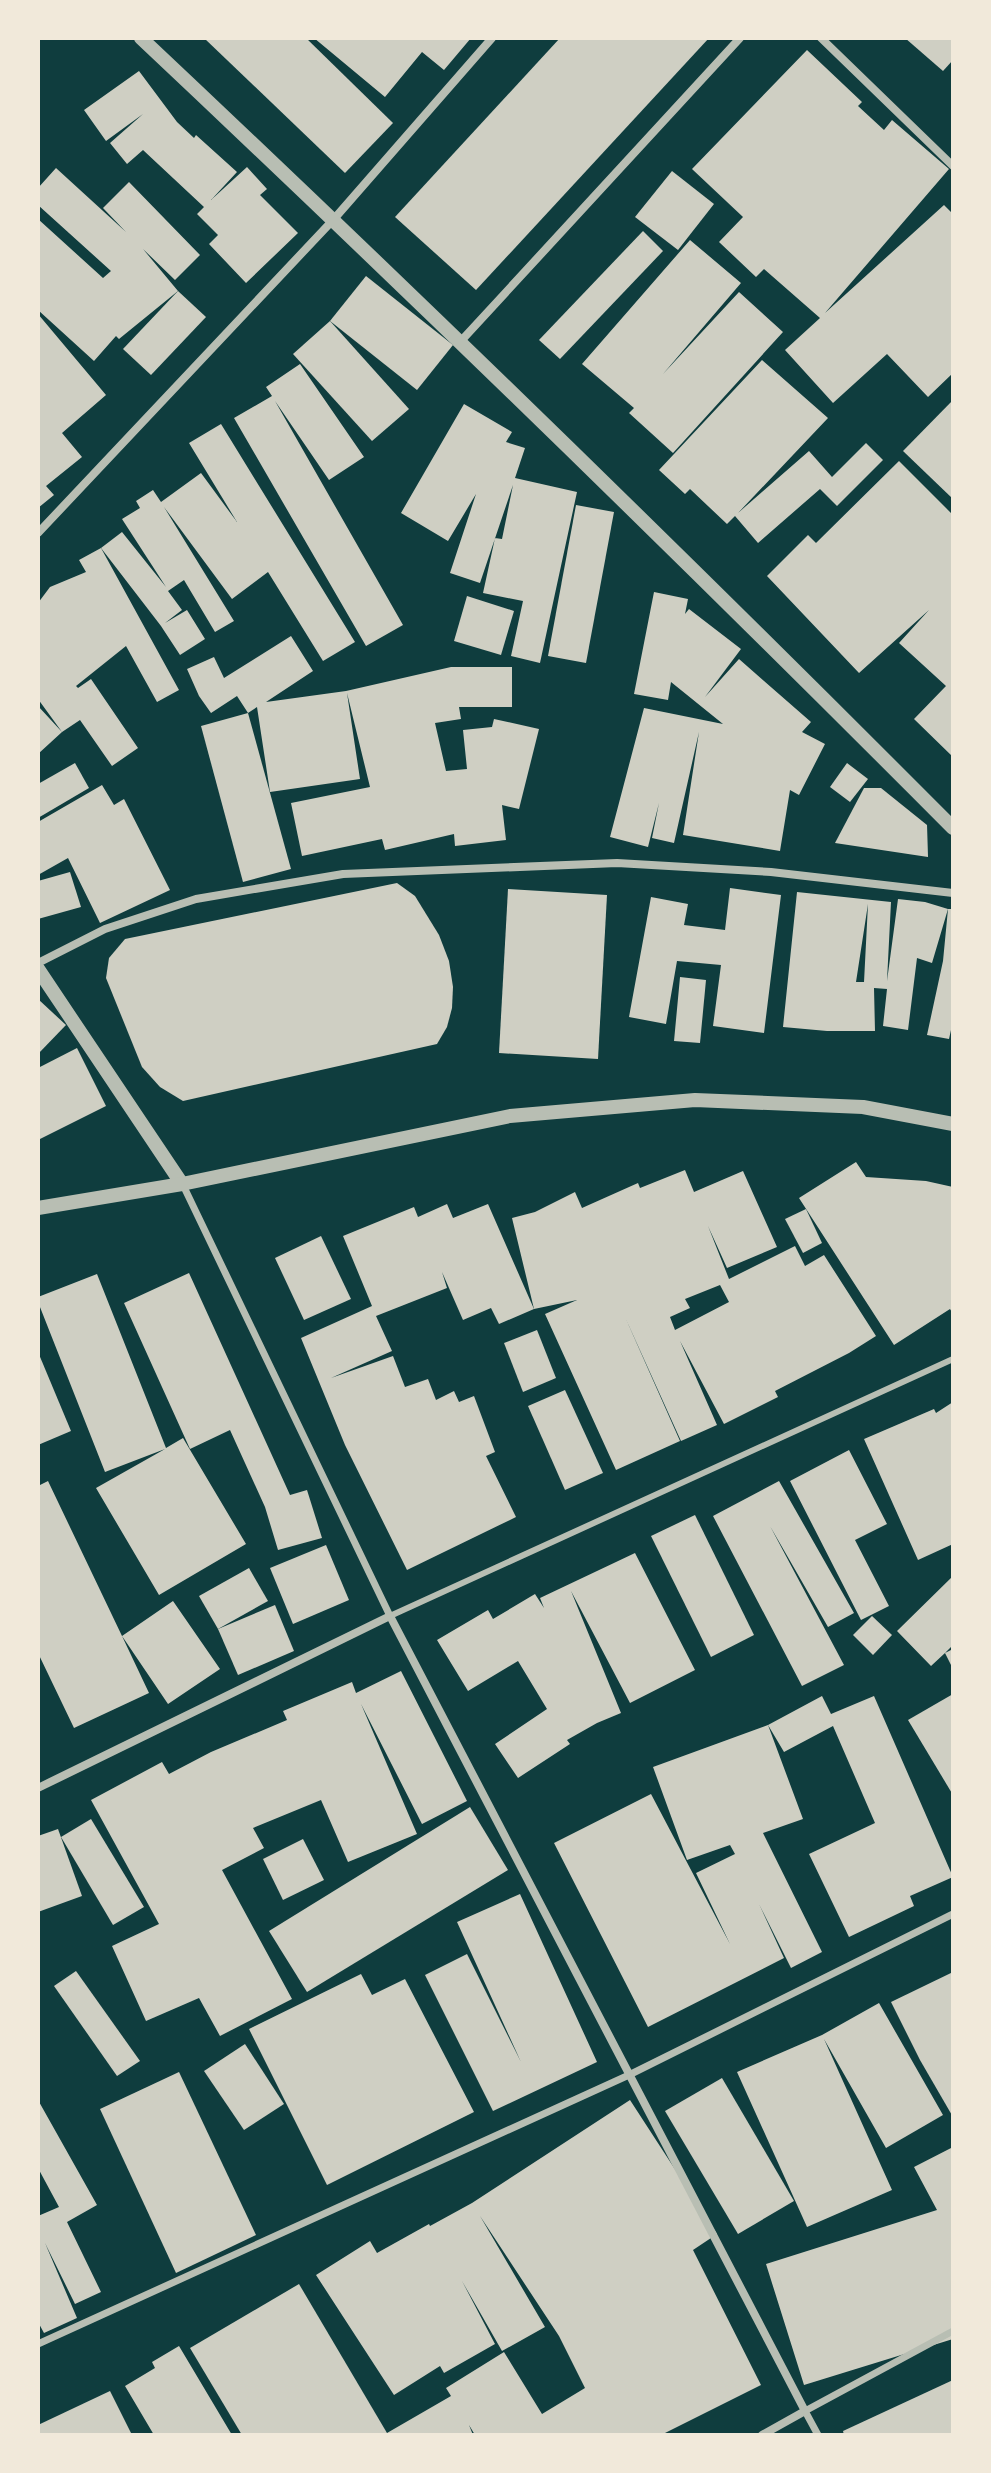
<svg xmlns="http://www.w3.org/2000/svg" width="991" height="2473" font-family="Signika,sans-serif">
<rect width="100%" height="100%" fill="#0f3d3e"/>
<g fill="#cfcfc3" fill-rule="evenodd">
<path d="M204,38H306L393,123L345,173Z"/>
<path d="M314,38H471L444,70L422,52L385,97Z"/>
<path d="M560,38H709L476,290L395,217Z"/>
<path d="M905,38H953V60L943,71Z"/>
<path d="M807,50L862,102L858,106L884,130L892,120L949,169L825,313L944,205L953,214V373L928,397L887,354L833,403L785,350L820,318L764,269L756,277L719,242L743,217L692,169Z"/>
<path d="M139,71L177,122L194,138L196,135L237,172L211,200L247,167L267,189L260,195L298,233L246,283L209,244L218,235L197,214L204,207L143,150L127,164L110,143L143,114L106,141L84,110Z"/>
<path d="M56,168L126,232L103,208L129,182L200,255L175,280L143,249L178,291L119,339L116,336L94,361L38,310V219L103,278L111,271L38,205V188Z"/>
<path d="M672,171L714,204L678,250L635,217Z"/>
<path d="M643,231L663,251L560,359L539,340Z"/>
<path d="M690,240L741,283L663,374L739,292L783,332L673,453L629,413L634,408L582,364Z"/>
<path d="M366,276L453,345L417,390L330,321Z"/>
<path d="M178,291L206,317L151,375L123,349Z"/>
<path d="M38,314L106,395L62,433L82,457L46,486L54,495L38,508Z"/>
<path d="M330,321L409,409L372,441L293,354Z"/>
<path d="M762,360L828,418L738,513L809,451L832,477L866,443L883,460L837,506L820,489L758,543L735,516L727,524L690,489L685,494L659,470Z"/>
<path d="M300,364L364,457L329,480L275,401L403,625L366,646L234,418L272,396L266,387Z"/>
<path d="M953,400V499L903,451Z"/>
<path d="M464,404L512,432L506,442L525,448L515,478L577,492L540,663L511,656L523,601L483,593L495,538L502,539L513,485L480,583L450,573L476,494L448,541L401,513Z"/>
<path d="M221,424L355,642L323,661L268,572L232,599L164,507L234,621L215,632L184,580L168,591L182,610L165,623L187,610L205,639L180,655L161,626L101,548L122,532L166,587L122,519L140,508L136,501L153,490L161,502L201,473L237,522L189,443Z"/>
<path d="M899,461L953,515V757L914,719L946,686L899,643L929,610L859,673L767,576L808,535L816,543Z"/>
<path d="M576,505L614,512L586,663L548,656Z"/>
<path d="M101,548L179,690L157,702L126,646L76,686L78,688L91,679L138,748L112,766L80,720L62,732L38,754V706L62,732L38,699V603L50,587L86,572L79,560Z"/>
<path d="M654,592L688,599L685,614L689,609L741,649L705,697L739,659L811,722L802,732L825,744L799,795L790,790L780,851L683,835L699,732L674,843L652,838L659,803L648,847L610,837L644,708L723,724L671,682L668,700L634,694Z"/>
<path d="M467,596L514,611L501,655L454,641Z"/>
<path d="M291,636L313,671L266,702L346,691L451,667H512V707H459L461,719L435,723L446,771L467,769L463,730L492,727L494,719L539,729L519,809L502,805L506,840L455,846L454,834L385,850L382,839L302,856L291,803L370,787L347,693L360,779L270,792L257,707L248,713L237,696L211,713L199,696L187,669L214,657L224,678Z"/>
<path d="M248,713L291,869L243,882L201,726Z"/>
<path d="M75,763L89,788L38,818V784Z"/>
<path d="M847,763L868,779L850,802L830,787Z"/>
<path d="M102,785L114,805L124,799L170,890L100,923L68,858L38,875V822Z"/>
<path d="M864,788H881L927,825L928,857L835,843Z"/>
<path d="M70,872L81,907L38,919V881Z"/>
<path d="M397,883L415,896L439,935L449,961L453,987L452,1008L447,1027L437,1044L183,1101L160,1087L142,1067L106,978L109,958L125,939Z"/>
<path d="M730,888L781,895L764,1033L713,1026L721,965L677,961L666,1024L629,1017L651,897L688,904L684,925L725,930Z"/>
<path d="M508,889L607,895L598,1059L499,1053Z"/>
<path d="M797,892L891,902L887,981L898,899L925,902L948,909L932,963L917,958L908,1030L883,1026L887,989L874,988L875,1031H827L783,1027ZM868,904L864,982H856Z"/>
<path d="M948,909H953V1021L949,1039L927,1035L943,961Z"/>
<path d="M680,977L706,980L700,1043L674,1041Z"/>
<path d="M38,999L66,1025L38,1054Z"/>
<path d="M77,1048L106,1106L38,1140V1068Z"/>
<path d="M856,1162L866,1177L926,1181L953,1187V1314L950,1309L894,1345L799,1198Z"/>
<path d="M685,1170L694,1192L743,1171L777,1247L727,1268L708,1226L729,1279L795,1246L805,1266L824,1255L876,1336L849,1353L775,1391L778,1397L724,1424L680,1341L717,1425L681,1441L625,1317L680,1441L616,1470L545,1314L577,1300L534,1309L512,1218L535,1212L575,1192L582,1208L638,1183L640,1188ZM720,1285L729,1302L675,1330L670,1317L690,1308L685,1299Z"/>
<path d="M447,1204L453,1218L488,1204L534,1309L499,1324L491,1308L463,1320L442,1272L447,1288L376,1316L392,1351L331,1378L393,1356L405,1387L428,1379L436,1400L454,1391L459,1402L474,1396L495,1452L486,1456L516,1517L407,1570L345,1445L301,1338L372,1306L343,1236L414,1207L418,1217Z"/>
<path d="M806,1209L822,1243L803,1253L785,1219Z"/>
<path d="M321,1236L351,1299L304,1320L275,1258Z"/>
<path d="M189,1273L290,1495L307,1490L322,1538L278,1550L265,1507L230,1430L190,1449L124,1303Z"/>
<path d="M97,1274L166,1448L183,1438L246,1544L159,1595L96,1488L165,1449L105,1472L38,1302V1297Z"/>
<path d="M537,1330L556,1378L523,1392L504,1343Z"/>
<path d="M38,1352L71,1431L38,1445Z"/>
<path d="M565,1390L603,1473L565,1490L528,1406Z"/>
<path d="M953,1402V1544L918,1560L864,1439L934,1409L936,1413Z"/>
<path d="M849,1450L887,1524L855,1540L889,1606L861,1620L790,1481Z"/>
<path d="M48,1481L122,1636L173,1601L220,1669L168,1704L122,1636L149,1693L74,1728L38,1653V1486Z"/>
<path d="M779,1481L854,1613L828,1627L770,1526L844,1665L802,1686L713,1516Z"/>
<path d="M695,1515L754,1635L711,1657L651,1536Z"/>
<path d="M326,1545L349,1600L293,1624L270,1568Z"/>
<path d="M635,1553L695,1670L630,1703L571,1591L621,1713L597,1723L567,1740L570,1744L518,1778L495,1744L547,1709L518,1661L468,1691L437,1640L488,1610L493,1619L535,1594L544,1608L540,1598Z"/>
<path d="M249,1568L268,1601L218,1629L199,1596Z"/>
<path d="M953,1576V1645L945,1653L953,1649V1669L945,1653L931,1666L897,1631Z"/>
<path d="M275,1605L294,1651L238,1675L218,1629Z"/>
<path d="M872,1616L892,1635L873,1655L853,1635Z"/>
<path d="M401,1671L467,1801L422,1824L361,1704L417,1834L348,1862L321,1800L253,1828L264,1848L222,1870L292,1999L220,2036L199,1998L146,2021L112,1946L159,1924L91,1800L162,1762L169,1774L211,1752L287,1720L283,1711L352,1682L356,1693Z"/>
<path d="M953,1694V1795L908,1720Z"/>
<path d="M822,1696L831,1714L874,1696L953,1877L910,1896L914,1906L849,1937L809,1854L875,1823L833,1726L784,1752L768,1725L803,1819L763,1833L822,1952L791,1968L759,1904L784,1958L648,2027L554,1843L651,1794L730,1944L696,1873L735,1854L730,1845L687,1860L653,1767L768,1725Z"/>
<path d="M470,1807L508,1870L307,1992L269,1931Z"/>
<path d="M91,1819L144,1907L113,1925L61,1837Z"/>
<path d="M58,1829L82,1896L38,1912V1836Z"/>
<path d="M303,1839L324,1880L283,1900L263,1859Z"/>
<path d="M520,1894L597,2062L493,2111L425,1975L467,1954L521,2062L457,1922Z"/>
<path d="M76,1971L140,2061L117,2076L54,1986Z"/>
<path d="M953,1972V2117L920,2060L891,2002Z"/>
<path d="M361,1974L372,1995L405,1979L474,2112L327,2185L249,2029Z"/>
<path d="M879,2003L943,2115L886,2148L824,2039L892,2190L807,2227L737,2072L822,2035Z"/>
<path d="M245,2044L284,2104L244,2130L204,2071Z"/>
<path d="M179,2072L256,2235L176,2273L100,2109Z"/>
<path d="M722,2078L794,2201L738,2234L665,2111Z"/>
<path d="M38,2100L97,2205L67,2222L101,2292L75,2304L45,2243L77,2318L44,2333L38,2322V2216L59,2207L38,2168Z"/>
<path d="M630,2100L717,2234L693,2250L761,2385L661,2435H475L469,2425L473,2435H389L387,2433L451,2396L446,2388L504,2352L542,2414L585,2388L559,2336L480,2216L545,2327L502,2351L462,2281L495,2344L444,2373L440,2366L394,2395L316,2275L370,2241L377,2253L429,2224L430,2226L472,2203Z"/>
<path d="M953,2147V2339L804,2385L766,2264L937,2210L914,2167Z"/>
<path d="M299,2284L387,2433L383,2435H242L190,2348Z"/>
<path d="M179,2346L232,2435H154L125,2386L155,2368L152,2362Z"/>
<path d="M953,2380V2435H844L843,2431Z"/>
<path d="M110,2391L132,2435H38V2425Z"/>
</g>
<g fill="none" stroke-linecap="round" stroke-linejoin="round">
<path stroke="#b8beb3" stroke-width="6" d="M390,1616L953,1359"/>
<g stroke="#b8beb3" stroke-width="7">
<path d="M183,1185L390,1616"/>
<path d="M38,2344L629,2075L953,1914"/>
<path d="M818,2435L805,2411L953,2331"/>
</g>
<g stroke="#b8beb3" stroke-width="8">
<path d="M821,38L953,166"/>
<path d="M461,341L740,38"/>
<path d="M38,533L334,219L492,38"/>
<path d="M38,963L105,929L196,899L343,874L617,863L771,872L953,893"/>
<path d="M38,1788L390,1616L805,2411L762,2435"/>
</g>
<g stroke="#b8beb3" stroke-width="14">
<path d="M141,38C416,297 686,560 953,828"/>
<path d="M38,969L182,1184"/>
<path d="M38,1208L182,1184L510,1116L695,1100L863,1107L953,1124"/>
</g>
</g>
<rect width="991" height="2473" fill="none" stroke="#f1e9da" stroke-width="80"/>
</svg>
